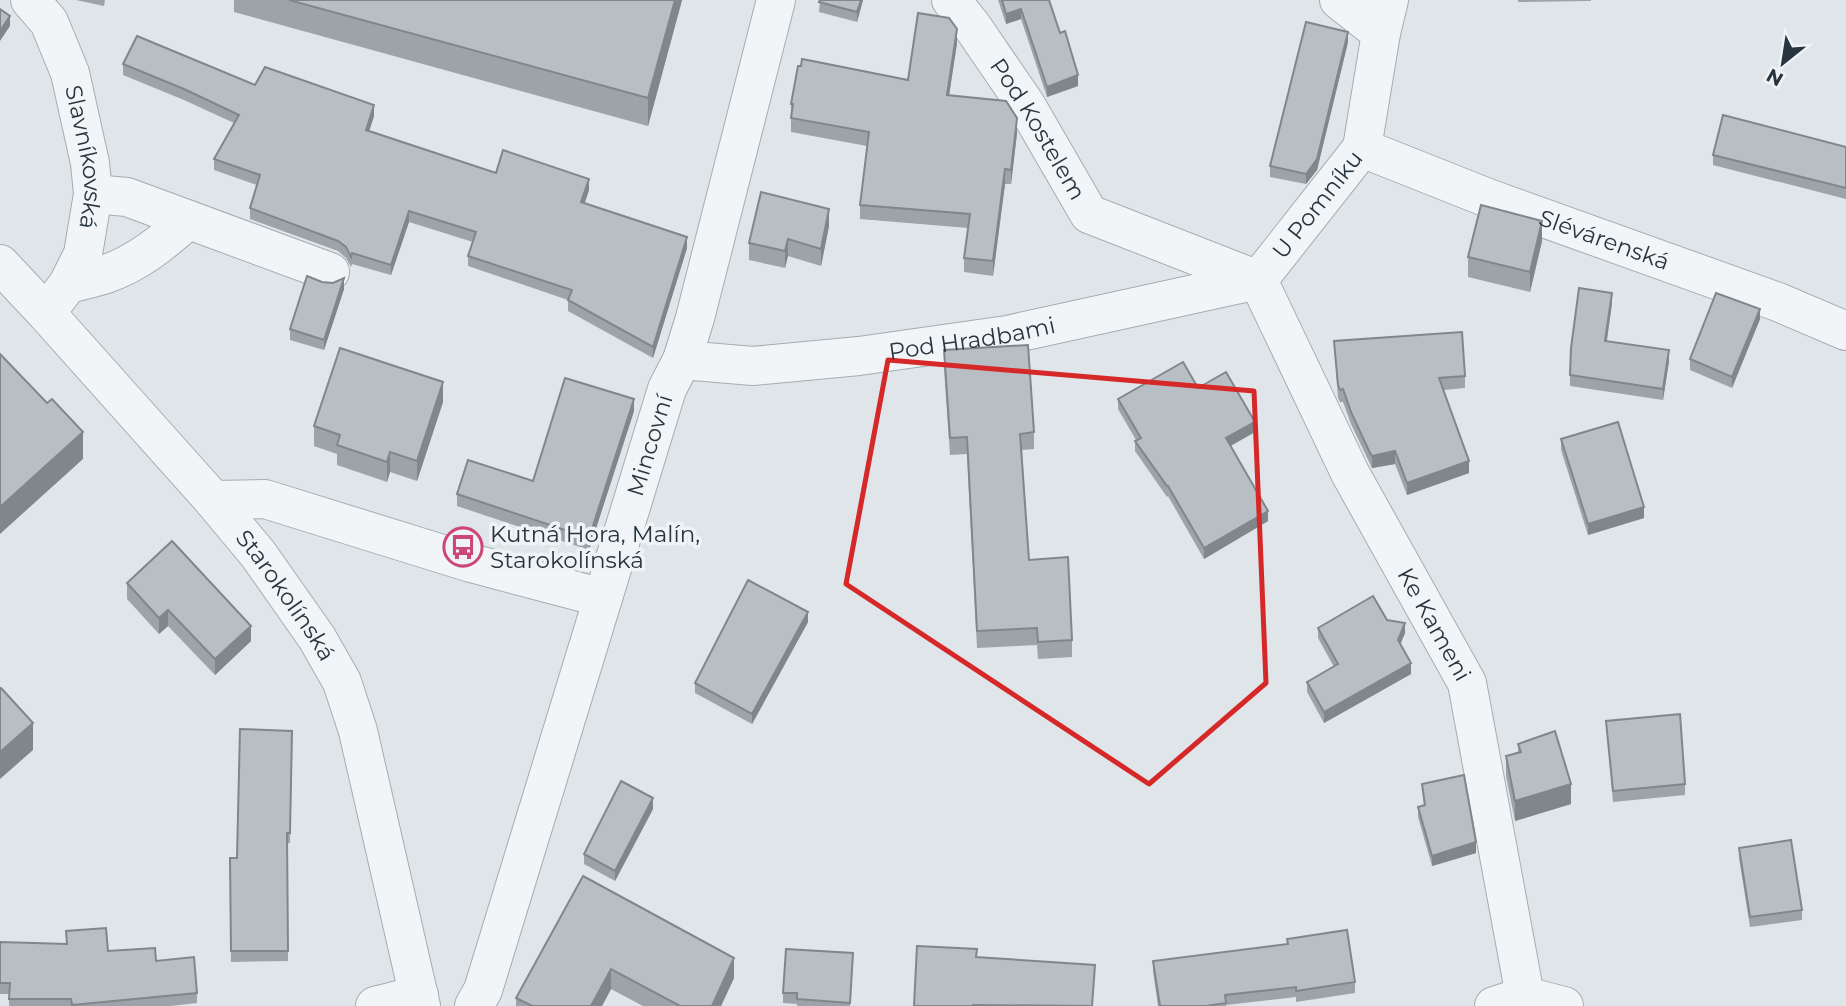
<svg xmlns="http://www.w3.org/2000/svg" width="1846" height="1006" font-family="Montserrat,sans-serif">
<rect width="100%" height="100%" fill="#dfe5e8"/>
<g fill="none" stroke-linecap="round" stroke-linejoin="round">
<g stroke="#a4adb2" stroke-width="40">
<g id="minor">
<path id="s1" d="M30,0L49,22L70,73L90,163L93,194L83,254L68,284L46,313"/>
<path id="s2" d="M951,0L972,26L1026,105L1089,214L1258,280"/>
<path d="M1339,0L1381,33"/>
<path id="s3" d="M1362,148L1488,198L1778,302L1846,331"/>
<path d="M93,194L127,197L330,272"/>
<path id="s4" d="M0,264L46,313L213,500L258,554L317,638L342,682L358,731L421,1006"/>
<path id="s5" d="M1258,280L1350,473L1467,683L1525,996L1494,1006"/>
<path id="s6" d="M1258,280L1362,148L1381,33L1389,0"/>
<path d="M68,284C81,281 94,278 106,274C138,263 163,242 188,220"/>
<path id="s7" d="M682,360L753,366L859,356L1007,335L1258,280"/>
<path d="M213,500L265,499L471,563L603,598"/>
<path d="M1525,996L1564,1006"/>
<path d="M375,1006L419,995"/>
<path id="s8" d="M474,1006L483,990L667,389L682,360L695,318L776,0"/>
</g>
</g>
<use href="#minor" stroke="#f2f5f7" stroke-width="38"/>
</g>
<g fill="#9da4a9">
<path d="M76,0H105L104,6Z"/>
<path d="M234,0H682L648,126L234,12Z"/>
<path d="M820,0H863L857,22L819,12Z"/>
<path d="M998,0H1049L1078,86L1047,97L1021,19L1006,24Z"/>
<path d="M1518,0H1591V1L1518,2Z"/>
<path d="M1348,42L1317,170L1306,184L1270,177V166Z"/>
<path d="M957,43L949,95L1017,133L1011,184H1005L993,276L964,272V258L968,228L860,219V205L867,146L791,132V104L908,80Z"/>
<path d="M123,64L255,85L374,116L369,131L496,173L589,190L585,203L687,248L653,358L568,311V300L468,266V256L473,242L409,222L391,275L352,264L351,267L346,258L338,251L250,219V208L257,185L214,170V159L234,123L184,100L123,75Z"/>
<path d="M1846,147V199L1713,165V155Z"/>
<path d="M829,226L821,266L788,256L785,268L749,260V243Z"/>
<path d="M1542,241L1530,292L1468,277V257Z"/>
<path d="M322,282L344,289L324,350L290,340V329Z"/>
<path d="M1612,303L1607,341L1669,361L1663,400L1570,386V375Z"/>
<path d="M1760,319L1732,388L1690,370V359Z"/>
<path d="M1334,341L1465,376V388L1444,390L1469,473L1407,495L1395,464L1372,468L1351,424L1343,402H1340L1338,398Z"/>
<path d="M944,350L1034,432V449L1022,450L1029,560L1072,640V657L1038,659L1037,645L977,648L967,454L950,455L944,367Z"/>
<path d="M1198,388L1255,432L1231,446L1268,521L1204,559L1168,496L1167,497L1135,451V441L1136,440L1118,409V399Z"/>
<path d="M443,402L417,481L390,472L387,482L337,465V454L314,446V426Z"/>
<path d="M634,411L589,550L457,506V494L533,481Z"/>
<path d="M1561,439L1644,518L1588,535L1561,450Z"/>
<path d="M127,583L251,641L215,675L168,626L159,634L127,599Z"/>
<path d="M1387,620L1405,633L1400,644L1411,674L1324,723L1307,692V682L1334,667L1318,638V628Z"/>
<path d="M808,622L752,724L695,693V683Z"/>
<path d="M1606,721L1685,784V795L1613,802Z"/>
<path d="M292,731L290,843H287L288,961L231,962L230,858H237Z"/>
<path d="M1518,744L1571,804L1515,821L1506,776V756L1518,753Z"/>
<path d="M1422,784L1476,853L1432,866L1418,817V807L1424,805Z"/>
<path d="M653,809L615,881L584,864V854Z"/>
<path d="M1739,848L1802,910V920L1750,927L1739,858Z"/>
<path d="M583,876L734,978L721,1006H643L611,989L602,1006H516V998Z"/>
<path d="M66,931L108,951L156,961L197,993V1003L171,1006H9V994H0V942L67,944Z"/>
<path d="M1287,939L1355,982V993L1296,1002V997L1226,1005V1006H1158L1153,971V961L1287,944Z"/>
<path d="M853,963L850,1006H797V1004L783,1003V993Z"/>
</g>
<g fill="#80868a">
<path d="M675,0H682L648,126V98Z"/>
<path d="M861,0H863L857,22V12Z"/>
<path d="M1021,9V19L1006,24V14Z"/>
<path d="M10,16V26L0,41V31Z"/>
<path d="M957,29V43L947,109V95Z"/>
<path d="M1348,32V42L1317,170L1306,184V174Z"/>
<path d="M1078,75V86L1047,97V87Z"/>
<path d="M374,105V116L366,141V130Z"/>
<path d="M1017,118V133L1011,184V170Z"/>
<path d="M1005,169V184L993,276V261Z"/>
<path d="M589,179V190L581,212V202Z"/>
<path d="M829,209V226L821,266V249Z"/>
<path d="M409,211V222L391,275V265Z"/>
<path d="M1542,221V241L1530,292V272Z"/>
<path d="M687,237V248L653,358V347Z"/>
<path d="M788,239V256L785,268V251Z"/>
<path d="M344,278V289L324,350V340Z"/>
<path d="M1612,293V303L1605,351V341Z"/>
<path d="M1760,309V319L1732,388V377Z"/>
<path d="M1669,350V361L1663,400V389Z"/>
<path d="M443,382V402L417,481V461Z"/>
<path d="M634,399V411L589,550V538Z"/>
<path d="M1255,422V432L1226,448V438Z"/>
<path d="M83,432V459L0,534V507Z"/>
<path d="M1395,451V464L1372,468V456Z"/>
<path d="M390,452V472L387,482V462Z"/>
<path d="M1469,461V473L1407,495V483Z"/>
<path d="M1644,507V518L1588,535V524Z"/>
<path d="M1268,511V521L1204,559V548Z"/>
<path d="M168,610V626L159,634V618Z"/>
<path d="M808,612V622L752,724V714Z"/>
<path d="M1405,623V633L1398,650V640Z"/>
<path d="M251,626V641L215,675V659Z"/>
<path d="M1411,663V674L1324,723V712Z"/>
<path d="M33,723V750L0,779V752Z"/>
<path d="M1571,784V804L1515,821V801Z"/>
<path d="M653,798V809L615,881V871Z"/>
<path d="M1476,842V853L1432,866V856Z"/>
<path d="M734,958V978L721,1006H712Z"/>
<path d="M611,969V989L602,1006H591Z"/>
</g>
<g fill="#b7bfc5" stroke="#80868a" stroke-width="2">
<path d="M289,0H675L648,98Z"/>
<path d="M820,0H861L857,12L819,2Z"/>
<path d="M1002,0H1049L1060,33L1065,31L1078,75L1047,87L1021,9L1006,14Z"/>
<path d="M0,9L10,16L0,31Z"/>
<path d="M918,13L949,18L957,29L947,95L1006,101L1017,118L1011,170L1005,169L993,261L964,258L970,214L860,205L869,132L791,118L793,104H791L798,66H801L802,59L908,80Z"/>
<path d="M1306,22L1348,32L1317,159L1306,174L1270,166Z"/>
<path d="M137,36L255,85L265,67L374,105L366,130L496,173L503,150L589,179L581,202L687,237L653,347L568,300L572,290L468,256L476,232L409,211L391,265L352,253L351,257L346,247L338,241L250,208L260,175L214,159L239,115L184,89L123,64Z"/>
<path d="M1723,115L1846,147V188L1713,155Z"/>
<path d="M761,192L829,209L821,249L788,239L785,251L749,243Z"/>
<path d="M1481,205L1542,221L1530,272L1468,257Z"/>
<path d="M307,276L322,282L333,283L344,278L324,340L290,329Z"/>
<path d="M1579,288L1612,293L1605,341L1669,350L1663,389L1570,375L1571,348Z"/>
<path d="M1716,293L1760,309L1732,377L1690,359Z"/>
<path d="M1462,332L1465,376L1439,378L1469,461L1407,483L1395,451L1372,456L1369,451L1351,412L1343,389L1340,390L1338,385L1334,341Z"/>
<path d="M1028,345L1034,432L1020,434L1029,560L1068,557L1072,640L1038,642L1037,628L977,631L967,437L950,438L944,350Z"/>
<path d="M340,348L443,382L417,461L390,452L387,462L337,445L340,435L314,426Z"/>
<path d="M0,354L47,403L52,399L83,432L0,507Z"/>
<path d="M1183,362L1198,388L1226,372L1255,422L1226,438L1268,511L1204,548L1168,486H1167L1135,441L1141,438L1118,399Z"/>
<path d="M565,378L634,399L589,538L457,494L468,460L533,481Z"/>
<path d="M1618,422L1644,507L1588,524L1561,439Z"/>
<path d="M172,541L251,626L215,659L168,610L159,618L127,583Z"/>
<path d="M748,580L808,612L752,714L695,683Z"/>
<path d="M1373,596L1387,620L1405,623L1398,640L1411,663L1324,712L1307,682L1338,664L1318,628Z"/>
<path d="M1,688L33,723L0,752V689Z"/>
<path d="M1680,714L1685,784L1613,791L1606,721Z"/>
<path d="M240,729L292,731L290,833H287L288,951H231L230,858H237Z"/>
<path d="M1555,731L1571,784L1515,801L1506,756L1521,752L1518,744Z"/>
<path d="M1464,775L1476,842L1432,856L1418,807L1425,805L1422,784Z"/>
<path d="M621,781L653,798L615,871L584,854Z"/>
<path d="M1791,840L1802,910L1750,917L1739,848Z"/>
<path d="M583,876L734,958L712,1006H680L611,969L591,1006H532L516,998Z"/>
<path d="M106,928L108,951L155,948L156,961L194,957L197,993L72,1005L71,999H9L10,983H0V942L67,944L66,931Z"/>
<path d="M1347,930L1355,982L1296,991V987L1225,995L1226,1003L1206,1006H1160L1153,961L1288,944L1287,939Z"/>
<path d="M917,946L977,949L976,957L1095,965L1092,1006L973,1005V1006H914Z"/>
<path d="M786,949L853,953L850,1003L797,999V993H783Z"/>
</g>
<path fill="none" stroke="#d62828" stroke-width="5" stroke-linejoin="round" d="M888,360L1254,391L1266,683L1149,784L846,584Z"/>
<defs>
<g id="bus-ring" transform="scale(2.0125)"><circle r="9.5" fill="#eff3f6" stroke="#cc4676" stroke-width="1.5"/><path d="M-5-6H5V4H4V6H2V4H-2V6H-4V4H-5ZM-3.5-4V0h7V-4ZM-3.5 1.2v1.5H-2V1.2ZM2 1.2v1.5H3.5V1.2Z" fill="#cc4676"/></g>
</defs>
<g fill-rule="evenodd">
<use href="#bus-ring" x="463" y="547"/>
</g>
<g text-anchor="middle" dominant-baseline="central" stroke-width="7" stroke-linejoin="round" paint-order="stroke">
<g font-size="23" fill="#28353f" stroke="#eff3f6">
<text stroke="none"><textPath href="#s2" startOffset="156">Pod Kostelem</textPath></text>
<text stroke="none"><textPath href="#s1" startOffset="170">Slavníkovská</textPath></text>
<text stroke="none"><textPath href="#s6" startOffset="96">U Pomníku</textPath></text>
<text stroke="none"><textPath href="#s3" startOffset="259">Slévárenská</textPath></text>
<text stroke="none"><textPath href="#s7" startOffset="292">Pod Hradbami</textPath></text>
<text stroke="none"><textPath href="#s8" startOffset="588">Mincovní</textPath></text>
<text stroke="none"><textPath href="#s4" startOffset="438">Starokolínská</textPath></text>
<text stroke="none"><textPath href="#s5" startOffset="387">Ke Kameni</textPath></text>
</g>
<g font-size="23" fill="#28353f" stroke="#eff3f6" text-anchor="start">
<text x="490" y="534">Kutná Hora, Malín,<tspan x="490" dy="26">Starokolínská</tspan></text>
</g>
</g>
<g transform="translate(1783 63) rotate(210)" stroke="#eff3f6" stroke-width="5" paint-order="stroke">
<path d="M0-5L12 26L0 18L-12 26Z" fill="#28353f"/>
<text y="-10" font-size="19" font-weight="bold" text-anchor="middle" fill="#28353f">N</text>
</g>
</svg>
